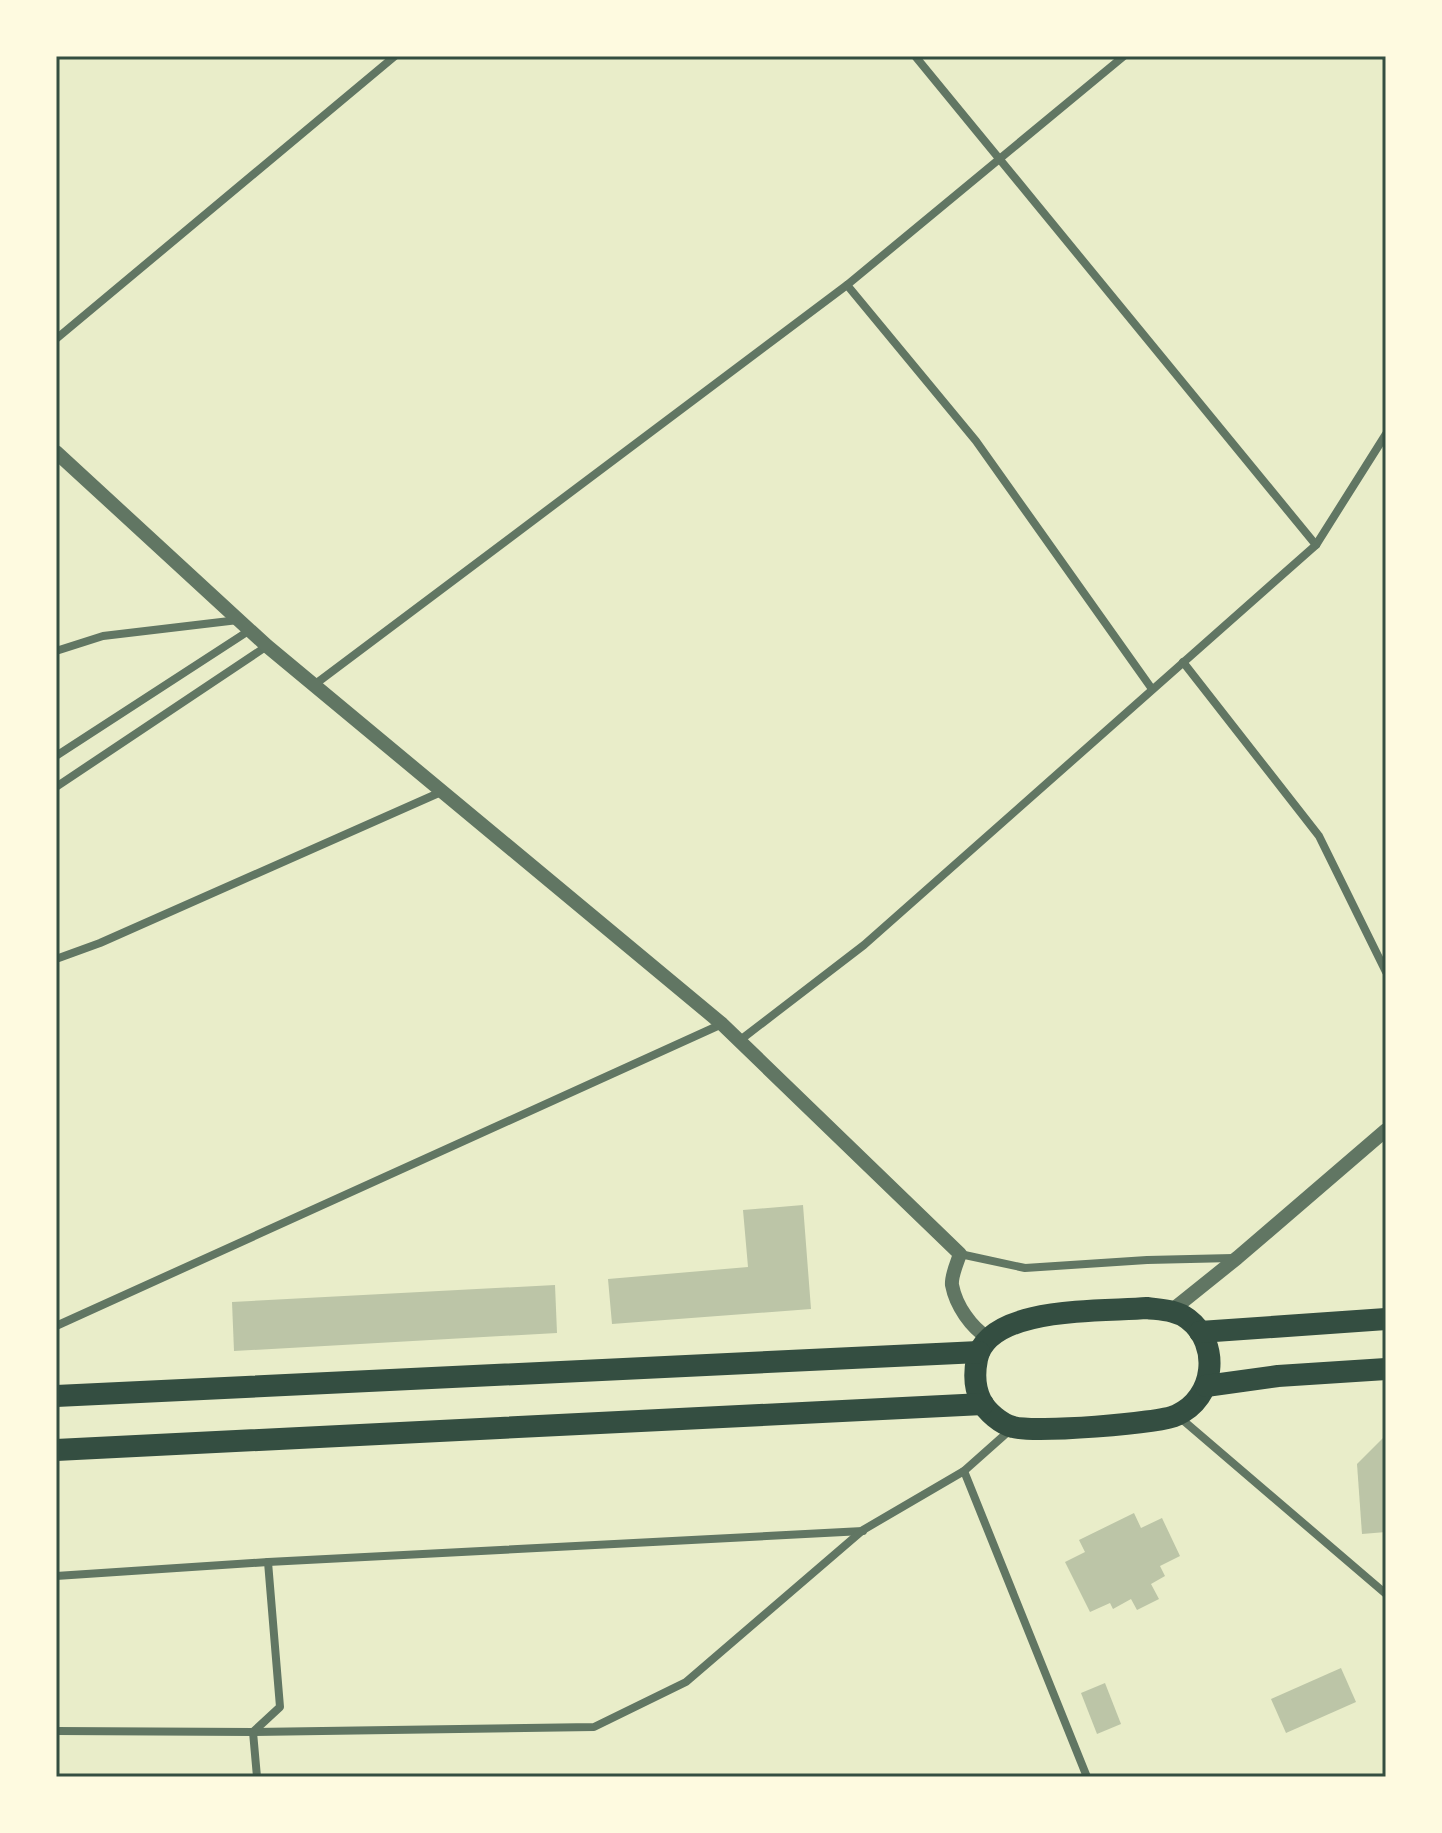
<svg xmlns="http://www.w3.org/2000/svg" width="1442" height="1833" font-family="'DM Sans',sans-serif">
<rect width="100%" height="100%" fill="#e9edc9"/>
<g fill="#bcc5a7">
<path d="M803,1205L811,1309L612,1324L608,1279L748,1267L743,1210Z"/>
<path d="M555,1285L557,1333L234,1351L232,1302Z"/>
<path d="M1386,1435V1532L1362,1534L1357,1464Z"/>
<path d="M1134,1513L1141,1528L1162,1518L1180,1556L1160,1566L1165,1576L1151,1584L1159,1599L1137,1610L1131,1599L1113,1609L1110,1603L1090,1612L1065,1562L1085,1552L1079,1540Z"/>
<path d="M1341,1668L1356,1702L1286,1733L1271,1699Z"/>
<path d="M1105,1683L1121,1724L1097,1734L1081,1693Z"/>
</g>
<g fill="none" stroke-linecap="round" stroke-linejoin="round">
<g stroke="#617663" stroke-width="8">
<path d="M915,56L1316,545"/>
<path d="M1385,56L1386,57"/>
<path d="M847,285L976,441L1152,689"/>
<path d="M56,339L395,56"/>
<path d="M56,651L103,636L238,620"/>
<path d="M1183,662L1319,836L1386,972"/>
<path d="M314,685L847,285L1124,56"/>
<path d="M56,756L250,630"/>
<path d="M56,787L267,646"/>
<path d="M56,959L100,943L441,792"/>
<path d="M739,1041L864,945L1316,545L1386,434"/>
<path d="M960,1254L1025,1268L1147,1260L1233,1258"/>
<path d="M56,1326L722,1024"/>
<path d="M1178,1416L1386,1594"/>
<path d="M964,1471L1087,1777"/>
<path d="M56,1576L268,1562L863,1531"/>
<path d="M56,1731L253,1732L594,1727L686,1682L863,1530L964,1471L1009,1431"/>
<path d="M257,1777L253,1732L280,1707L268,1562"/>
</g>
<g stroke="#617663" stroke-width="14">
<path d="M56,452L267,646L722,1024L960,1254C957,1263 951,1276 952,1285C956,1306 971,1327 988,1338"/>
<path d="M1171,1311L1237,1258L1386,1130"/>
</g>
<g stroke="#344e41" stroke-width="22">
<path d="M1147,1308C1162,1310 1176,1310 1188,1319C1221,1344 1215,1398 1177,1415C1159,1424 1033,1433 1013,1427C1001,1424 987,1412 981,1401C974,1387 974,1374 977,1359C989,1305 1103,1312 1147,1308Z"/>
<path d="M1200,1332L1386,1319"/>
<path d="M1206,1386L1278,1376L1386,1369"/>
<path d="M56,1396L979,1352"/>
<path d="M56,1450L983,1404"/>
</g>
</g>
<rect width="1442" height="1833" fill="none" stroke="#fefae0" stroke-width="116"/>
<rect x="58" y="58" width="1326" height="1717" fill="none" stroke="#344e41" stroke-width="3"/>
</svg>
